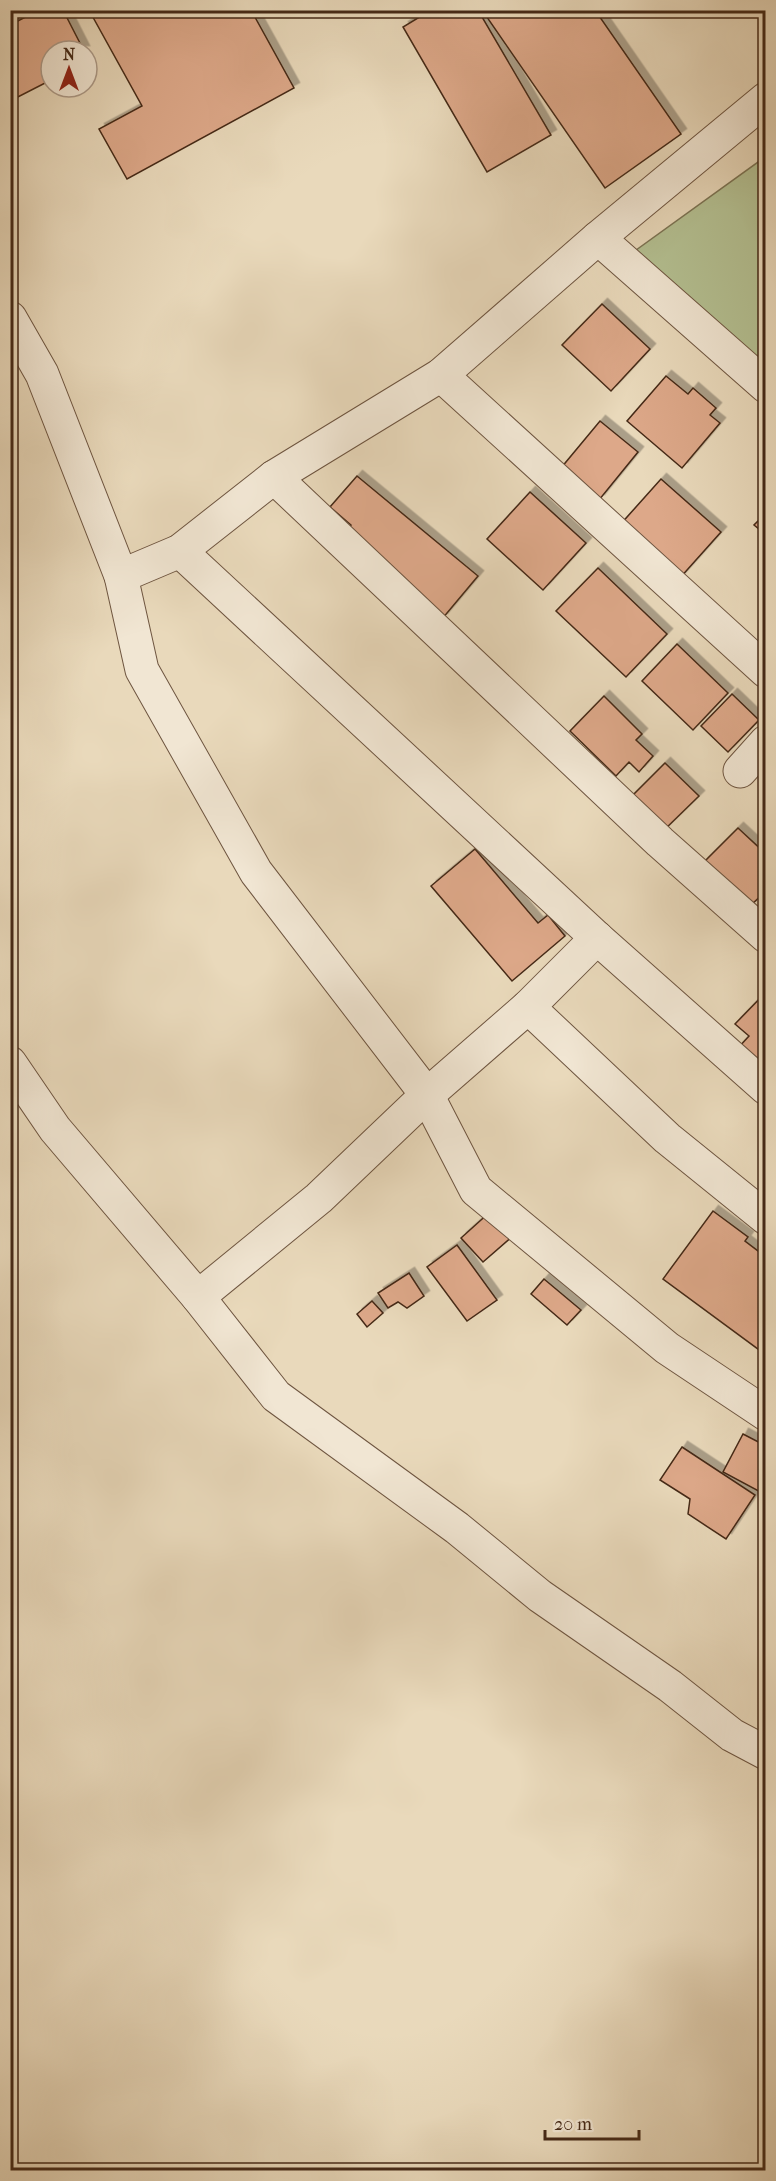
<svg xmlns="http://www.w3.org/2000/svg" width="776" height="2181" font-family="'IM FELL French Canon',serif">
<defs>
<filter id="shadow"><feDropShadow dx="5.5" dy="-5.5" stdDeviation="0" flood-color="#0004"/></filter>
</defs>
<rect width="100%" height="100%" fill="#e9d9bb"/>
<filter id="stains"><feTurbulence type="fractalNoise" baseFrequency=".00333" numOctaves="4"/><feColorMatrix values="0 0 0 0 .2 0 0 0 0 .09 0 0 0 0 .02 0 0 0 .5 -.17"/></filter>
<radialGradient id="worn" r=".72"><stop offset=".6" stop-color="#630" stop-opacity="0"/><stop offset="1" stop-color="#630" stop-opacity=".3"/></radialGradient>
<path fill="#b4c092" stroke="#7c7454" stroke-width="1.5" d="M765,157V368L632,253Z"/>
<g fill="#dda889" stroke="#452917" stroke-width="1.5" filter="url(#shadow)">
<path d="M39,10H63L84,51H51V80L10,101V25Z"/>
<path d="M89,10H251L294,88L127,179L99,129L142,106Z"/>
<path d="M431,10H478L551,135L487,172L403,27Z"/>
<path d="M482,10H595L681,134L605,188Z"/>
<path d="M602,304L650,349L611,391L562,345Z"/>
<path d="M666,376L688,394L693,388L716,408L710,415L720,423L682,468L627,421Z"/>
<path d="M600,421L638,452L599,500L561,468Z"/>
<path d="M357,476L478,576L442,619L342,536L351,525L330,507Z"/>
<path d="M661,479L721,532L679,579L619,526Z"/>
<path d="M530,492L586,543L543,590L487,539Z"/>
<path d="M766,513V535L754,525Z"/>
<path d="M598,568L667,634L626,677L556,611Z"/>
<path d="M677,644L728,693L693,730L642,681Z"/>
<path d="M732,694L759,720L728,752L701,726Z"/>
<path d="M604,696L642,734L636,740L653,756L639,772L629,762L616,776L570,731Z"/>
<path d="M665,763L699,796L660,834L627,801Z"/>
<path d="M738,828L766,854V891L750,906L703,863Z"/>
<path d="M475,849L538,923L548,915L565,936L512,981L431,886Z"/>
<path d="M766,992V1074L738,1048L749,1036L735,1024Z"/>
<path d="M491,1211L513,1236L483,1262L461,1238Z"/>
<path d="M713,1211L748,1237L745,1241L766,1257V1355L663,1279Z"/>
<path d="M457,1245L497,1300L467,1321L427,1267Z"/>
<path d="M409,1273L424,1296L407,1308L398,1302L388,1308L378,1293Z"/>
<path d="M544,1279L581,1310L567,1325L531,1294Z"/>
<path d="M372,1301L383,1313L367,1327L357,1314Z"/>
<path d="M743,1434L766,1446V1495L723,1472Z"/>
<path d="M682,1447L755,1495L726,1539L688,1514L690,1499L660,1480Z"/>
</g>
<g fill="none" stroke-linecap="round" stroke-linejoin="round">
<g stroke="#6e5540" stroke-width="35">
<g id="street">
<path d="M598,238L766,386"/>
<path d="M10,318L42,374L121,576L142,670L256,872L427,1095L476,1190L667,1348L766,1414"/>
<path d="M441,375L766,671"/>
<path d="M274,477L660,842L766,936"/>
<path d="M180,551L597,938L766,1088"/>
<path d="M121,576L180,551L274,477L441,375L598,238L766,99"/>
<path d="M740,771L766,742"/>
<path d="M528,1007L667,1138L766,1218"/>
<path d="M10,1063L55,1129L198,1297L276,1396L457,1528L540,1596L670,1686L732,1735L766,1753"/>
<path d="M198,1297L319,1198L427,1095L528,1007L597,938"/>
</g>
</g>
<use href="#street" stroke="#f1e6d3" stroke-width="33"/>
</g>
<rect width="776" height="2181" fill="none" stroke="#e9d9bb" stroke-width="36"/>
<rect x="12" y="12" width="752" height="2157" fill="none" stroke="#452917" stroke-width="3"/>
<rect x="18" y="18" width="740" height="2145" fill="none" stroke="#452917" stroke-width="1.5"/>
<g transform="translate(69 69)"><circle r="28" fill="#f1e6d3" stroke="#ac9a88" stroke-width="1.5"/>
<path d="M0-4.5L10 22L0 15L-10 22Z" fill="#8f2418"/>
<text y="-9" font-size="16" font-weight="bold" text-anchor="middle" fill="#452917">N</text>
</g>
<path d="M545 2130v9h94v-9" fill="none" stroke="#452917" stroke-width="3"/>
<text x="554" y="2130" font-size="18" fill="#452917" stroke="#f1e6d3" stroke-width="4.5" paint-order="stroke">20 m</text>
<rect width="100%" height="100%" filter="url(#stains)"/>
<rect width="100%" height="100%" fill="url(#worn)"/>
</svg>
